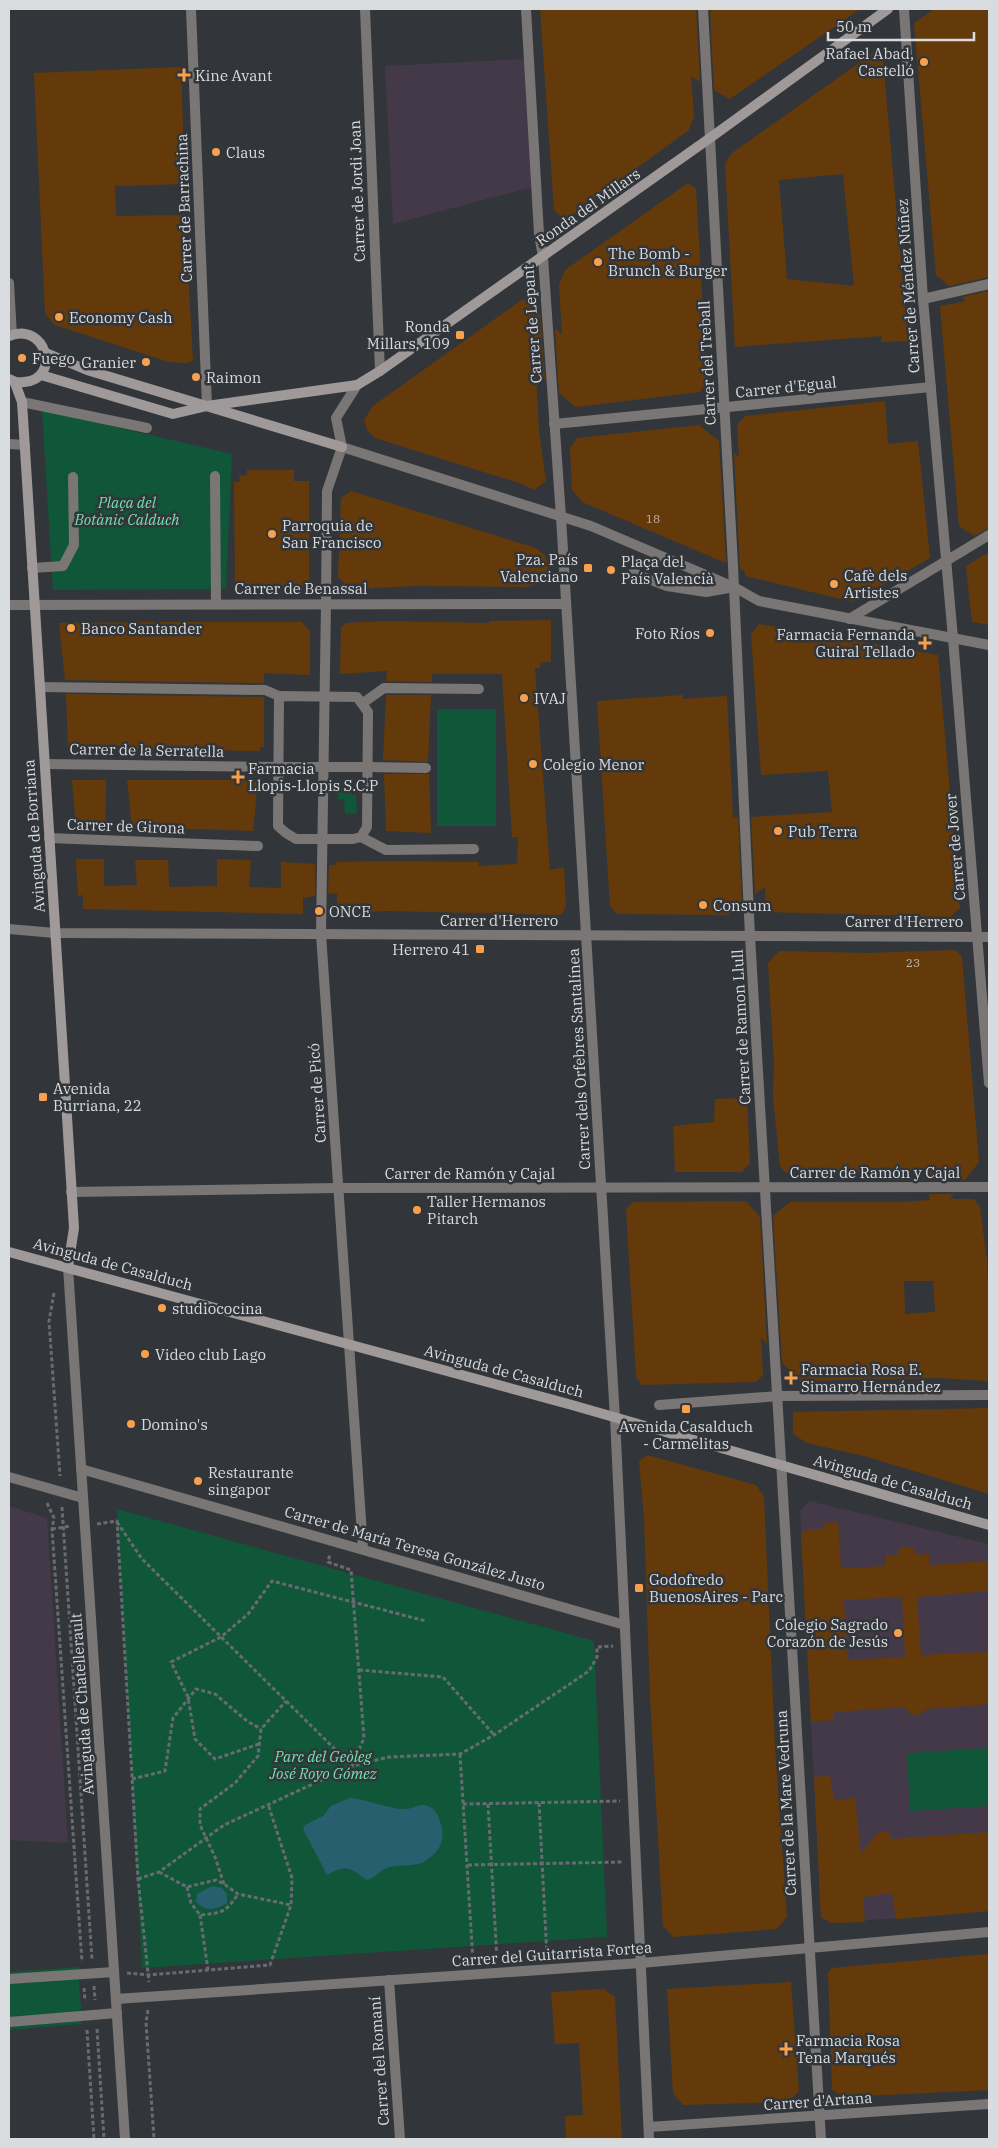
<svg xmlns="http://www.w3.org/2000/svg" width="998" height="2148" font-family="'IBM Plex Serif',serif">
<rect width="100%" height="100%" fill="#32363a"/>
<g fill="#443948">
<path d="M525,59L532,187L393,224L385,66Z"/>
<path d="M809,1501L989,1544V1911L831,1923L821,1917L800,1511Z"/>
<path d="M9,1506L47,1518L68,1843L9,1840Z"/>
</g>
<g fill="#105639">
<path d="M42,410L232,454L226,589L53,590Z"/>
<rect x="437" y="709" width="59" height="117"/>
<path d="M344,781H350L351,795H356L357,813L345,814L344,799L338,800V788H344Z"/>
<path d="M117,1509L594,1641L607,1937L142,1968Z"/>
<path d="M989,1748V1806L910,1811L907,1753Z"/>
<path d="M78,1967L82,2024L9,2030V1972Z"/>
</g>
<g fill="#275f6e">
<path d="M350,1798C368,1799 391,1810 406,1809C416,1808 422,1801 432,1808C438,1813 440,1821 442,1828C445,1845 436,1854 424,1862C418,1866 398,1865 390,1867C380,1869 376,1878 367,1880C349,1868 348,1864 327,1875L303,1829L305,1825L323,1816L331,1806Z"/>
<path d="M212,1886L222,1888L227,1894V1903C216,1910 206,1912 196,1902L197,1894Z"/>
</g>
<g fill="#653a0a" fill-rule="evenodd">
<path d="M540,9H696L700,82L691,76L694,116L689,130L565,220L554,210Z"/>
<path d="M710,9H860L730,99L714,90Z"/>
<path d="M934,9H989V277L949,286L936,275L914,23Z"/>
<path d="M873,53L883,60L908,341L881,342L882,336L735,347L725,164L732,153ZM843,174L854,286L787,279L779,180Z"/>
<path d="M181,67L185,184L115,186L116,216L185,215L193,361L186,363L169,362L55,325L45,313L34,73Z"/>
<path d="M688,183L696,189L707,382L700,392L576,407L559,393L555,328L562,335L559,285L565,270Z"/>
<path d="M989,291V528L974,536L959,526L940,306L966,301L962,297Z"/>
<path d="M523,299L540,315L545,380L536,372L539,432L546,481L534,490L519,483L375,438L367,430L364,420L373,406Z"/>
<path d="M885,401L888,444L918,441L930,558L853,602L745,576V571L740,569L734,453L739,457L737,425L745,416Z"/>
<path d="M699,425L719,441L726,563L582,502L572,490L570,448L577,438Z"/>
<path d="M247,470H294V481H309V586H235L234,482H240L239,476L247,475Z"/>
<path d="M351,491L536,548L545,556L549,566L545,578L537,584L528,587L415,586L350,589L338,577L341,498Z"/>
<path d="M989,552V625L972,622L966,566Z"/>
<path d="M551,620V662H541L540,668H535L550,870L564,867L566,906L561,915L388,911L343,913L337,908V893L328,894L329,865H336V862L387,861L479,862L478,866L514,864L517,863L518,837H512L502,674H432V682L386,681L387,671L340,674L341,628L346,623L384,621L489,623V621Z"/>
<path d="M161,622H302L310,631V675L264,673V683L65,680L59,623Z"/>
<path d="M759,624L938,655L960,908L950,917L766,912L765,887L755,894L751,817L832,812L828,771L761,775L751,634Z"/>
<path d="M66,694L264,697V747H260V751L124,749V746H106V749H68Z"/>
<path d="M386,695H431L428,762L383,760Z"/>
<path d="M683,695V699L727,696L733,818L738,817L742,904L728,915L617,914L610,906L597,701Z"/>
<path d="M384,774H429L431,833L386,831Z"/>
<path d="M72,780H106L105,829L76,828Z"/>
<path d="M127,780H258L253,831L132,827Z"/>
<path d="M76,859H104V886L137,885L135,860H168L169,887L217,886V859L251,860L249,887L281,888V862L315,864V896L303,898V914L83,909V895L78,896Z"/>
<path d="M956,950L962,957L979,1162L965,1180H928V1171L785,1172L780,1166L773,1097L774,1064L768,963L779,951L866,953Z"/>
<path d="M747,1098L750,1163L742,1172H675L673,1126L714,1122L715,1099Z"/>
<path d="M929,1194H954L950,1199H974L980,1208L987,1261L989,1309V1381L939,1378L799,1381L782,1362L773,1216L790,1202H900L930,1200ZM904,1281H933L935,1312L905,1314Z"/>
<path d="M746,1201L760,1217L767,1345L761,1337L763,1375L756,1382L642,1385L636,1376L626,1209L633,1202Z"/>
<path d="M989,1408V1494L868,1457L807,1443L793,1434V1412Z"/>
<path d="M647,1455L756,1485L764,1496L775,1746L787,1917L777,1929L673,1937L663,1926L650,1697L644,1517L639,1461Z"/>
<path d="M838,1522L841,1568L886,1566V1555H898L899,1547H914L915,1555L929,1554L930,1565L989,1561V1591L917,1597L921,1655L989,1652V1704L926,1709L922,1714L915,1715L909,1713L905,1707L834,1712V1720L811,1722L801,1534L809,1529H823V1523ZM902,1597L905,1657L847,1660L844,1600Z"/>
<path d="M830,1776L834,1800L855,1798L861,1853L879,1832H887L892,1839L989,1832V1911L896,1919L892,1893L863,1897L865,1922L831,1923L821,1917L814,1777Z"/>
<path d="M989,1954V2090L843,2097L832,2090L828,1973L832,1968Z"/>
<path d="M791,1982L799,2091L788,2102L683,2105L673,2093L667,1989Z"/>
<path d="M603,1989L615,1997L622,2139H566L565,2116L583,2115L579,2043L555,2044L551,1992Z"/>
</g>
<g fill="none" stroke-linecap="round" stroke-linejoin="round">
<g stroke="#686c70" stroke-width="3" stroke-dasharray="4 2.5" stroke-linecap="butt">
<path d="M54,1293L49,1321L60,1476"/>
<path d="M47,1503L54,1518L52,1529L82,1962"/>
<path d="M62,1507L92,1960"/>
<path d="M117,1522L142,1559L352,1766L364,1738L351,1570L328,1562L330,1554"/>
<path d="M97,1524L117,1521L138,1879L149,1982"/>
<path d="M52,1529L71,1526"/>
<path d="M359,1670L443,1677L494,1735"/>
<path d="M259,1744L215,1759L195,1739L188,1697L171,1662L221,1637L248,1614L272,1581L426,1621"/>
<path d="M460,1754L473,1961"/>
<path d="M132,1779L165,1771L173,1718L196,1689L215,1694L247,1721L261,1729"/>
<path d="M539,1803L547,1957"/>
<path d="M463,1804L620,1801"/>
<path d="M488,1804L497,1960"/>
<path d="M468,1865L623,1862"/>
<path d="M159,1872L187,1887L216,1880L224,1884L238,1894L291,1905"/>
<path d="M138,1879L159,1872L224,1825L352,1766L389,1757L460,1754L494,1735L589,1671L597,1657V1647L613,1646"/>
<path d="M224,1884L215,1857L200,1825V1809L235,1783L258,1756L261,1729L286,1701"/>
<path d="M187,1887L191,1903L200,1915C221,1913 226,1913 238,1894"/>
<path d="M200,1915L208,1970"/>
<path d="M127,1973L148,1975L270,1965L291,1905L292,1878L268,1804"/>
<path d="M94,1986L95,2000"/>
<path d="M84,1988L85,2001"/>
<path d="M148,2010L146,2022L154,2139"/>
<path d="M97,2029L104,2139"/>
<path d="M87,2030L94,2139"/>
</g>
<g stroke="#797675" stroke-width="10">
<path d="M22,402L147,428"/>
<path d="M215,476L216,603"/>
<path d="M32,568L63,566L74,545L73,477"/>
<path d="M633,573L667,586L706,592L734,587"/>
<path d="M202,844L258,846"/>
</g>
<g stroke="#797675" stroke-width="10">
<path d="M849,619L946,561"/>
<path d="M278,767H368"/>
<path d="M321,934L326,603"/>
<path d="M659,1405L779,1396"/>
<path d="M9,1477L83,1498"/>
<path d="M9,1979L114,1972"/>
<path d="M9,2022L117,2013"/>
</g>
<g stroke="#797675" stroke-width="10">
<path d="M191,9L207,406"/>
<path d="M365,9L380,371"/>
<path d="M526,9L539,234L543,257"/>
<path d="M703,9L733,566L750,936L821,2139"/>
<path d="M904,9L923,299L953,638L989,1083"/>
<path d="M9,283L12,335"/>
<path d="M923,299L989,284"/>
<path d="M554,424L931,387"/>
<path d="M9,444L25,445"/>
<path d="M946,561L989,535"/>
<path d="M326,603L327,491L342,447"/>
<path d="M9,605L566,604"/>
<path d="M40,687L265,690L279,696"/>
<path d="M363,703L384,688L479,689"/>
<path d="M45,764L278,767"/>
<path d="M368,767L426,768"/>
<path d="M361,837L367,827L368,712L357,697L279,696L278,826L286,833L296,839H353L361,837L386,850L474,849"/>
<path d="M49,838L202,844"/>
<path d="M321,934L363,1549"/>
<path d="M71,1192L338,1188L989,1187"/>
<path d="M779,1396L989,1395"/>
<path d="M615,1418L649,2139"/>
<path d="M81,1469L625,1625"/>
<path d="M389,1980L400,2139"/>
<path d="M116,1999L641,1963L989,1932"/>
<path d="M649,2127L989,2104"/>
</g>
<g stroke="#797675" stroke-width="10">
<path d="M543,257L561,517L615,1418"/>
<path d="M357,385L336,418L342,447L591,526L734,587L759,601L989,645"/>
<path d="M9,929L55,933L989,937"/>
<path d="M68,1267L125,2139"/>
</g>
<g stroke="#9f9a99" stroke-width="10">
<path d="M9,336C46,321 62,379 24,382C17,383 15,382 9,379"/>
<path d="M46,353L87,370L342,447"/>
<path d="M41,375L173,414L207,406L357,385L380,371L710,138L888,9"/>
<path d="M15,383L22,402L74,1228L68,1267"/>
<path d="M9,1252L572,1405L989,1525"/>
</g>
</g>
<g fill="#f9a04c" stroke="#32363a" stroke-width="2">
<circle cx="924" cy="62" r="5"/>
<path d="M181.5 67.5h5v5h5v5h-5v5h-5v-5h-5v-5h5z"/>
<circle cx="216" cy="152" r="5"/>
<circle cx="598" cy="262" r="5"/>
<circle cx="59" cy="317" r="5"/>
<rect x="455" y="330" width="10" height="10" rx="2.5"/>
<circle cx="22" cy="358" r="5"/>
<circle cx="146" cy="362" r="5"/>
<circle cx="196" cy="377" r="5"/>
<circle cx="272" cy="534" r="5"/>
<rect x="583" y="563" width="10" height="10" rx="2.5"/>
<circle cx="611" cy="570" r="5"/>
<circle cx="834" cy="584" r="5"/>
<circle cx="71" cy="628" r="5"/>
<circle cx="710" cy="633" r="5"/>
<path d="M922.5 635.5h5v5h5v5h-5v5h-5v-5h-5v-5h5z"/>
<circle cx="524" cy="698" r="5"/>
<circle cx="533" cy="764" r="5"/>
<path d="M235.5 769.5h5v5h5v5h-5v5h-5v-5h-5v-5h5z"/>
<circle cx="778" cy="831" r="5"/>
<circle cx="703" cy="905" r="5"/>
<circle cx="319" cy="911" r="5"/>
<rect x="475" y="944" width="10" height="10" rx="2.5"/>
<rect x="38" y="1092" width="10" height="10" rx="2.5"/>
<circle cx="417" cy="1210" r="5"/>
<circle cx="162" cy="1308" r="5"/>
<circle cx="145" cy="1354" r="5"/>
<path d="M788.5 1370.5h5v5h5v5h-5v5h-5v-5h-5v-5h5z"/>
<rect x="681" y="1404" width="10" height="10" rx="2.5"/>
<circle cx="131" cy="1424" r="5"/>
<circle cx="198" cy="1481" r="5"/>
<rect x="634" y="1583" width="10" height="10" rx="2.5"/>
<circle cx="898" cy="1633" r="5"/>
<path d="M783.5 2041.5h5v5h5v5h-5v5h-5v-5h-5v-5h5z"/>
</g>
<g text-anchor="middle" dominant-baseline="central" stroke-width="5" stroke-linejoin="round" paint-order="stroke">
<g font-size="12" fill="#bcb4aa">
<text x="653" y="518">18</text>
<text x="913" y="962">23</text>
</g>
<g font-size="15" fill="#d9dcdf" stroke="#32363a" text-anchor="start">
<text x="914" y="53" text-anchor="end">Rafael Abad,<tspan x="914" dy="17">Castelló</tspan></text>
<text x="195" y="75">Kine Avant</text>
<text x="226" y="152">Claus</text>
<text x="608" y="253">The Bomb -<tspan x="608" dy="17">Brunch &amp; Burger</tspan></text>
<text x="69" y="317">Economy Cash</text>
<text x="450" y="326" text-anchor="end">Ronda<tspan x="450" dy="17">Millars, 109</tspan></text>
<text x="32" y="358">Fuego</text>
<text x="136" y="362" text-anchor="end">Granier</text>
<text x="206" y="377">Raimon</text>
<text x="282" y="525">Parroquia de<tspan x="282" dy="17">San Francisco</tspan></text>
<text x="578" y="559" text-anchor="end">Pza. País<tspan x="578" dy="17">Valenciano</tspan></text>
<text x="621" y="561">Plaça del<tspan x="621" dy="17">País Valencià</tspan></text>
<text x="844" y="575">Cafè dels<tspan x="844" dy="17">Artistes</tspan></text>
<text x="81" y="628">Banco Santander</text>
<text x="700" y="633" text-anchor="end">Foto Ríos</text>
<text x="915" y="634" text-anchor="end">Farmacia Fernanda<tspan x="915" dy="17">Guiral Tellado</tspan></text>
<text x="534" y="698">IVAJ</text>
<text x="543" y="764">Colegio Menor</text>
<text x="248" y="768">Farmacia<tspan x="248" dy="17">Llopis-Llopis S.C.P</tspan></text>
<text x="788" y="831">Pub Terra</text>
<text x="713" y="905">Consum</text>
<text x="329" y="911">ONCE</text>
<text x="470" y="949" text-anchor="end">Herrero 41</text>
<text x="53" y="1088">Avenida<tspan x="53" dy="17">Burriana, 22</tspan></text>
<text x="427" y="1201">Taller Hermanos<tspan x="427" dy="17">Pitarch</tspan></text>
<text x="172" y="1308">studiococina</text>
<text x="155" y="1354">Video club Lago</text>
<text x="801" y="1369">Farmacia Rosa E.<tspan x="801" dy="17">Simarro Hernández</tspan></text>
<text x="141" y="1424">Domino's</text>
<text x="686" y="1426" text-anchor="middle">Avenida Casalduch<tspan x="686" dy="17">- Carmelitas</tspan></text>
<text x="208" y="1472">Restaurante<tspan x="208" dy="17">singapor</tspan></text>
<text x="649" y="1579">Godofredo<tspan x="649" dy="17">BuenosAires - Parc</tspan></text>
<text x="888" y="1624" text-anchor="end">Colegio Sagrado<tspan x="888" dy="17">Corazón de Jesús</tspan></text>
<text x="796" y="2040">Farmacia Rosa<tspan x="796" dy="17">Tena Marqués</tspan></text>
</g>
<g font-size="15" fill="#d9dcdf" stroke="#32363a">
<text transform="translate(357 191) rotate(-92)">Carrer de Jordi Joan</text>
<text transform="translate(588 207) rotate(-35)">Ronda del Millars</text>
<text transform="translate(184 208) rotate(-92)">Carrer de Barrachina</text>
<text transform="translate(908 286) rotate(-94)">Carrer de Méndez Núñez</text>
<text transform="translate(532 324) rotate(-94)">Carrer de Lepant</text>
<text transform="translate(707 363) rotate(-93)">Carrer del Treball</text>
<text transform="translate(786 387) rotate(-6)">Carrer d'Egual</text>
<text x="301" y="588">Carrer de Benassal</text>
<text transform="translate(147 750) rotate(1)">Carrer de la Serratella</text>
<text transform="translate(126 826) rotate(2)">Carrer de Girona</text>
<text transform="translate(34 836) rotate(-94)">Avinguda de Borriana</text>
<text transform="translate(955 847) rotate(-95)">Carrer de Jover</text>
<text x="499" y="920">Carrer d'Herrero</text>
<text x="904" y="921">Carrer d'Herrero</text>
<text transform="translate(741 1027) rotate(-93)">Carrer de Ramon Llull</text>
<text transform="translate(579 1059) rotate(-93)">Carrer dels Orfebres Santalínea</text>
<text transform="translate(317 1093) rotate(-94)">Carrer de Picó</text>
<text x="875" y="1172">Carrer de Ramón y Cajal</text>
<text x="470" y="1173">Carrer de Ramón y Cajal</text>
<text transform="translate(113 1264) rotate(15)">Avinguda de Casalduch</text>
<text transform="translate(504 1371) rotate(15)">Avinguda de Casalduch</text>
<text transform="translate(893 1482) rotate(16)">Avinguda de Casalduch</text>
<text transform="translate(415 1548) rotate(16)">Carrer de María Teresa González Justo</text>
<text transform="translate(82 1704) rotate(-94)">Avinguda de Chatellerault</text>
<text transform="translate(786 1803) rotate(-93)">Carrer de la Mare Vedruna</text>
<text transform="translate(552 1954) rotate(-4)">Carrer del Guitarrista Fortea</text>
<text transform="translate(379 2061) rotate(-94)">Carrer del Romaní</text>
<text transform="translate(818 2101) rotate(-4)">Carrer d'Artana</text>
</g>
<g font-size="15" font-style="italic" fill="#6fe4ac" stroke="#32363a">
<text x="127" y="502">Plaça del<tspan x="127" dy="17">Botànic Calduch</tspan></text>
<text x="323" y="1756">Parc del Geòleg<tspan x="323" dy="17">José Royo Gómez</tspan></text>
</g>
</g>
<rect width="998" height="2148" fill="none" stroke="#d9dcdf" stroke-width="20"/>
<path d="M828 32v8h146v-8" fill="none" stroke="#d9dcdf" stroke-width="2.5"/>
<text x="836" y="32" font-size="15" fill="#d9dcdf" stroke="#32363a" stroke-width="4" paint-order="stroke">50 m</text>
</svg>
